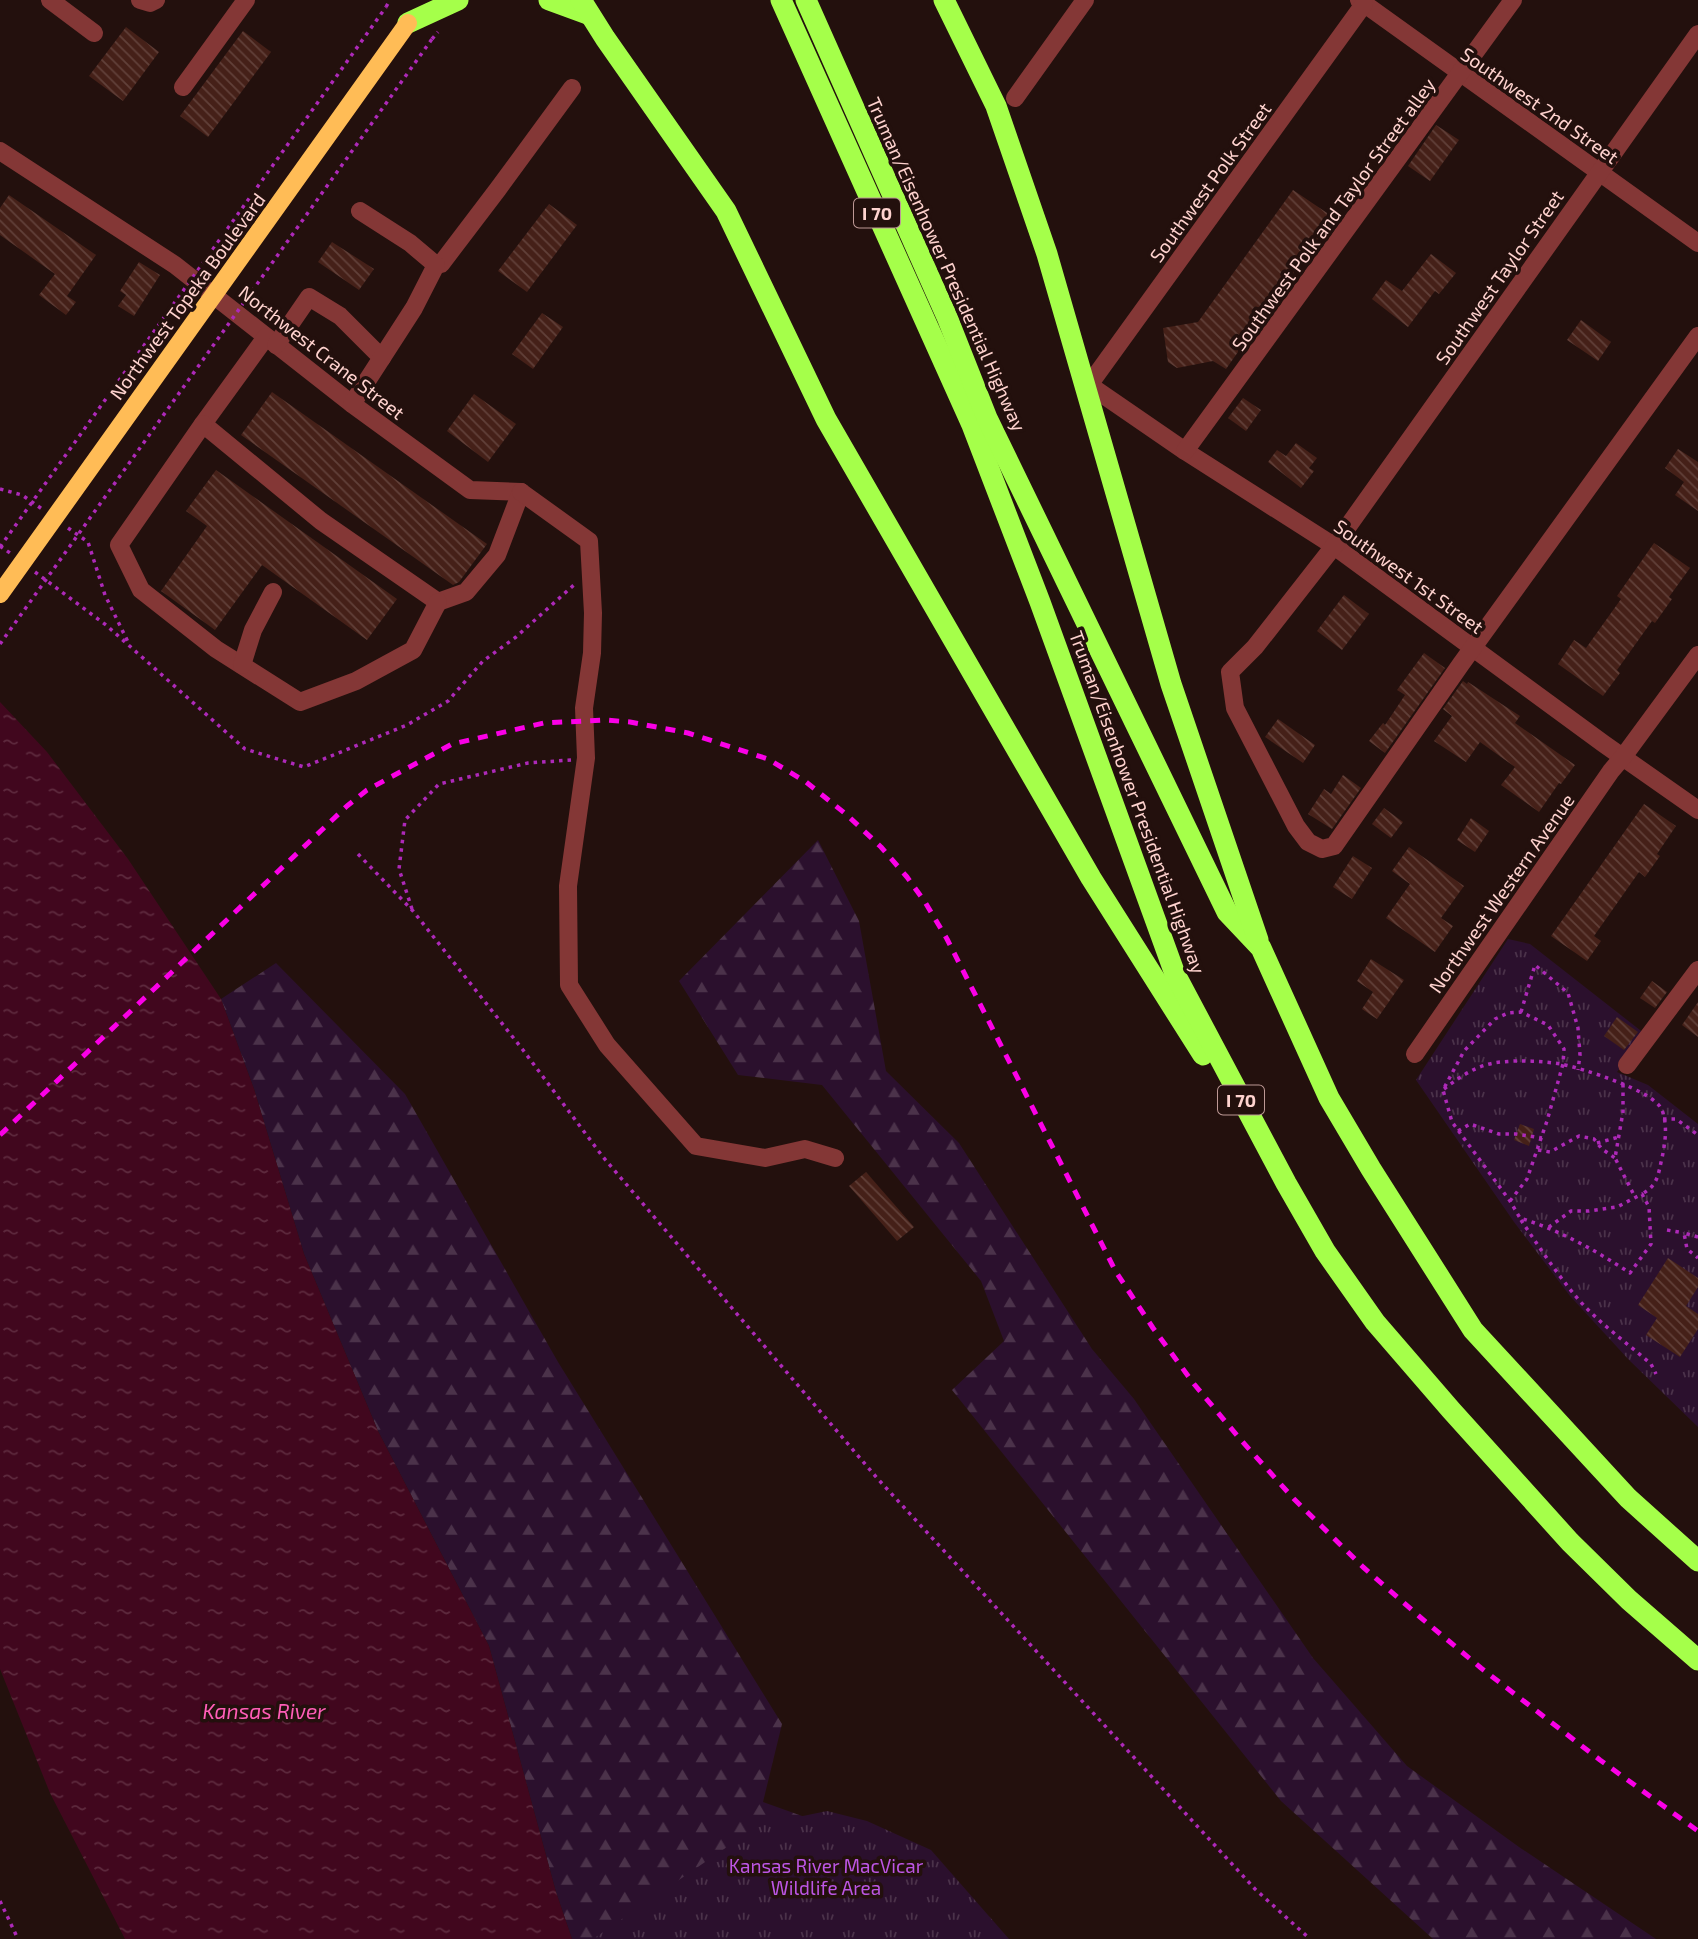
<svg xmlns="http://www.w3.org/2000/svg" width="1698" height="1939" font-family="'Exo 2',sans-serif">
<defs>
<pattern id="forest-firs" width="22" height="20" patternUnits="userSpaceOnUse" patternTransform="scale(1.75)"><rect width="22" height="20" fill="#2b102d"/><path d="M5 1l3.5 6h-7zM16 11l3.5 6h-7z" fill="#4b324a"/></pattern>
<pattern id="park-tufts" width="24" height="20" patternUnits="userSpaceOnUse" patternTransform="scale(1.75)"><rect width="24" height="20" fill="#2b102d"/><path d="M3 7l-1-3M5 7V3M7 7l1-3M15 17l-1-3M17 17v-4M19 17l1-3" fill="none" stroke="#4b324a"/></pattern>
<pattern id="water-ripples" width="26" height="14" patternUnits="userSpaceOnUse" patternTransform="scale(1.75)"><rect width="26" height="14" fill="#41071e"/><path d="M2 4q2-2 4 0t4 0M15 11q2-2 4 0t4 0" fill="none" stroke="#5e2a3e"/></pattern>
<pattern id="building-back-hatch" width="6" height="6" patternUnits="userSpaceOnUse" patternTransform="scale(1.75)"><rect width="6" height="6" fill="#452018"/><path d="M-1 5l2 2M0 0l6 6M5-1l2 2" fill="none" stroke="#614039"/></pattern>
</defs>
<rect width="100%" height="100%" fill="#23100d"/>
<g fill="url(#forest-firs)">
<path d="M818,840L859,921L886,1071L959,1143L1092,1349L1134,1399L1313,1658L1407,1766L1519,1847L1656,1939H1433L1281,1801L952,1390L1004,1341L981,1281L822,1085L738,1075L679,981Z"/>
<path d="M276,963L405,1094L558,1362L782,1724L763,1802L922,1859L994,1939H572L556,1892L489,1646L378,1431L304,1254L254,1089L221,999Z"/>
</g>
<g fill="url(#park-tufts)">
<path d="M1508,939L1530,944L1645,1034L1617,1072L1648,1085L1698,1124V1427L1629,1360L1570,1296L1514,1222L1416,1080Z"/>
<path d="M827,1811L867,1821L931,1850L1009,1939H593L759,1825Z"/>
</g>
<path fill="url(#water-ripples)" d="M0,702L47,752L128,859L221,999L254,1089L304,1254L378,1431L489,1646L556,1892L572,1939H125L50,1793L0,1669Z"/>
<g fill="url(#building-back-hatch)">
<path d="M126,27L159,52L123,101L89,76Z"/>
<path d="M243,31L271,52L208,137L180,116Z"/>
<path d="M1436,125L1459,140L1430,181L1408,166Z"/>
<path d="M1293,190L1333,217L1226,369L1213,361L1177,368L1168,362L1163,328L1198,322Z"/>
<path d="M9,195L96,255L67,296L76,302L66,315L39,295L55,274L0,235V208Z"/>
<path d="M549,204L577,225L527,292L498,271Z"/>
<path d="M332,242L374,269L359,290L318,262Z"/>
<path d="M1431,254L1456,273L1439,294L1435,291L1408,327L1372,299L1386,280L1402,291Z"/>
<path d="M139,262L160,275L134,316L118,306L126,295L120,291Z"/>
<path d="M542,313L563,327L533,369L512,354Z"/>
<path d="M1581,320L1611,342L1598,361L1567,340Z"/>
<path d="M272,392L487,544L459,582L453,585L241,435Z"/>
<path d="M474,394L516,424L488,462L447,431Z"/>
<path d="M1243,398L1261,410L1246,431L1228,418Z"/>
<path d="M1296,443L1317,458L1309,468L1314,471L1301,488L1268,462L1277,450L1286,456Z"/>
<path d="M1678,449L1698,462V511L1675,495L1684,482L1665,468Z"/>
<path d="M216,470L397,599L367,640L262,565L215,630L161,591L207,526L186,511Z"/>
<path d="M1654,543L1690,568L1669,597L1672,599L1655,623L1652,621L1617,670L1620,673L1603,696L1558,664L1574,640L1586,648L1621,599L1617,596Z"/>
<path d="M1344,595L1369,614L1342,650L1317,631Z"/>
<path d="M1424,653L1445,668L1385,753L1369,741L1383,723L1385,725L1405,695L1397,690Z"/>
<path d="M1463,681L1467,684L1468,682L1520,716L1515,723L1575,765L1561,784L1559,783L1539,812L1501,785L1515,767L1480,742L1466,762L1434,741L1452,716L1443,709Z"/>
<path d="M1278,719L1315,745L1303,763L1265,737Z"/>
<path d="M1343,775L1361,788L1332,829L1308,814L1324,789L1331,794Z"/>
<path d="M1644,804L1676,826L1657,854L1660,856L1645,877L1639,872L1594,936L1601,941L1587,961L1551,936Z"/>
<path d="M1384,808L1403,822L1391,838L1372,824Z"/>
<path d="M1471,818L1489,831L1475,852L1457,840Z"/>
<path d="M1409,847L1464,886L1441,918L1453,926L1435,952L1386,918L1410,884L1392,871Z"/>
<path d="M1353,856L1372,868L1352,899L1333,887Z"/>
<path d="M1371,959L1404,980L1377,1019L1362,1009L1373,992L1357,981Z"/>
<path d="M1652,981L1667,992L1655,1008L1640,998Z"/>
<path d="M1698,1002V1037L1682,1025Z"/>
<path d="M1617,1017L1638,1032L1624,1050L1604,1036Z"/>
<path d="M1520,1124L1534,1129L1529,1146L1514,1140Z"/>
<path d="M866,1172L914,1227L897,1241L849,1186Z"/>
<path d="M1668,1258L1698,1278V1287L1686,1306L1698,1314V1329L1680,1357L1646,1335L1657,1318L1638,1305Z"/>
</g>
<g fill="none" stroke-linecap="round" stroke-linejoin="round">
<g stroke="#ad29b8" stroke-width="3.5" stroke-dasharray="3.5 5" stroke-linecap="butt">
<path d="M386,7L390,0"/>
<path d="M432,39L438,32"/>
<path d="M0,489L22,495L42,509"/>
<path d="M68,528L88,542L105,595L128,642"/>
<path d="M0,546L10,553"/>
<path d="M35,572L106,625L245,749L304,767L407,725L448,701L483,661L516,637L575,584"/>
<path d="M358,854L413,911L523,1050L603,1157L877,1478L1255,1889L1310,1939"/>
<path d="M412,909L399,869L405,820L439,784L528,763L571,760"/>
<path d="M1521,1012L1535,965L1568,993L1578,1028L1580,1055L1578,1070"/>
<path d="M1623,1084V1112L1615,1158L1635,1197"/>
<path d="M1444,1089C1461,1076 1478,1064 1501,1062C1520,1060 1542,1061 1561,1064C1581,1068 1655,1091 1662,1110C1668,1126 1665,1143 1662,1158C1658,1175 1658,1185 1642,1194"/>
<path d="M1663,1119H1676L1698,1135"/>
<path d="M1458,1131L1470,1124L1499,1134H1516L1542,1138"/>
<path d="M1597,1143L1619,1137"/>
<path d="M1538,1150L1550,1152L1579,1136L1594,1139L1602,1149L1615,1158"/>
<path d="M1510,1201L1527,1179L1547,1121L1563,1064L1564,1049L1548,1025L1521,1012L1508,1013L1495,1019L1464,1051L1443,1090L1452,1122L1510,1201L1520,1218C1559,1230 1595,1250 1630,1273L1651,1244L1649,1207L1642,1194L1617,1207L1589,1211H1571L1549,1227"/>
<path d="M1521,1220C1539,1247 1557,1274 1578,1299C1599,1323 1627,1343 1651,1364L1656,1374"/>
<path d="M1667,1230L1684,1233"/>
<path d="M1698,1237L1684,1233L1687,1249L1698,1258"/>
<path d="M0,1901L18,1939"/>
</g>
<g stroke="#843736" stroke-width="18">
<path d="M50,0L94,33"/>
<path d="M140,0L150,3L156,0"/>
<path d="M1359,0L1698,243"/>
<path d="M1364,4L1089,385L1185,451L1334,546L1604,744L1698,810"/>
<path d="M1698,34L1334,546L1255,647L1230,672L1235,708L1296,826L1308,842L1322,849L1334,846L1461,664L1698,336"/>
<path d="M183,87L246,0"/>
<path d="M1015,98L1085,0"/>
<path d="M0,151L175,265L352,404L470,490L521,492"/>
<path d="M436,265L441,264L498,189L572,88"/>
<path d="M266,337L203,424L321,521L438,602L466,592L497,555L521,492"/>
<path d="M276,345L309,297L340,316L382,358"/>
<path d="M352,404L414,308L436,265L410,243L360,211"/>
<path d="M203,424L119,545L141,590L216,649L300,702L356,681L413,650L438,602"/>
<path d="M1185,451L1513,0"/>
<path d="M521,492L589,541L593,613L592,653L584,708L586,758L568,886L569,985L607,1045L696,1146L765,1158L805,1149L835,1158"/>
<path d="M242,665L253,630L273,592"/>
<path d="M1415,1054L1611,771L1623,757L1698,655"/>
<path d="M1627,1065L1698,970"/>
</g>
<g stroke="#a5ff4a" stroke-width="21">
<path d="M549,0L590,15"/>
<path d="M581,0L605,38L726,211L826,419L1091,878L1203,1055"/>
<path d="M781,0L972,425L1040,602L1175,974L1286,1183L1325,1251L1375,1322L1451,1410L1570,1542L1629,1600L1698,1660"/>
<path d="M806,0L947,317L987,418L1227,912L1261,948L1329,1098L1371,1169L1473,1330L1628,1498L1698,1561"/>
<path d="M944,0L996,106L1047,254L1171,684L1258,940"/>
<path d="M408,23L458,0"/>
</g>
<path stroke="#fa00e6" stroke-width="5" stroke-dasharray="10 9" stroke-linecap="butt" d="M0,1135L347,806L367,790L452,744L544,723L605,720L630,722L688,733L768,759L806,782L847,815L881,847L907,877L925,902L947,939L1116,1272L1153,1328L1194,1384L1240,1439L1294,1499L1363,1567L1420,1617L1481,1668L1600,1760L1698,1831"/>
<g stroke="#ad29b8" stroke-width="3.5" stroke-dasharray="3.5 5" stroke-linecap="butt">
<path d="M0,547L386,7"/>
<path d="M0,644L432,39"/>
</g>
<path stroke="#ffbc56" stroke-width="18" d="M0,594L408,23"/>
</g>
<g text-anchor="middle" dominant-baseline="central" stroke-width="7" stroke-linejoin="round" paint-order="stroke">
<g fill="#23100d" stroke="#bd9895" stroke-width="2">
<rect x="854" y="198.5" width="46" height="29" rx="5"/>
<rect x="1218" y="1085.5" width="46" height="29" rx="5"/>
</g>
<g font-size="18" font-weight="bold" fill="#ffd3cf">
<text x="877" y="213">I 70</text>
<text x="1241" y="1100">I 70</text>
</g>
<g font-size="19" fill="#ffd3cf" stroke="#23100d">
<text transform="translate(1540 105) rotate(35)">Southwest 2nd Street</text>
<text transform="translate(1210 182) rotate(-54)">Southwest Polk Street</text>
<text transform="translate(1333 214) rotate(-54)">Southwest Polk and Taylor Street alley</text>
<text transform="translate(947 264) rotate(66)">Truman/Eisenhower Presidential Highway</text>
<text transform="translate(1499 277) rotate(-55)">Southwest Taylor Street</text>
<text transform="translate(187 296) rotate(-54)">Northwest Topeka Boulevard</text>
<text transform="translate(322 352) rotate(38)">Northwest Crane Street</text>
<text transform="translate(1409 576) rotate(36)">Southwest 1st Street</text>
<text transform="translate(1138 802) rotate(70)">Truman/Eisenhower Presidential Highway</text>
<text transform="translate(1501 893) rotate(-55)">Northwest Western Avenue</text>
</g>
<g font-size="19" fill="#bd56e4" stroke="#23100d">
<text x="826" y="1865">Kansas River MacVicar<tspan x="826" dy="22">Wildlife Area</tspan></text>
</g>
<g font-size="21" font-style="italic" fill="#ff5db7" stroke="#23100d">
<text x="264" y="1710">Kansas River</text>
</g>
</g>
</svg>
